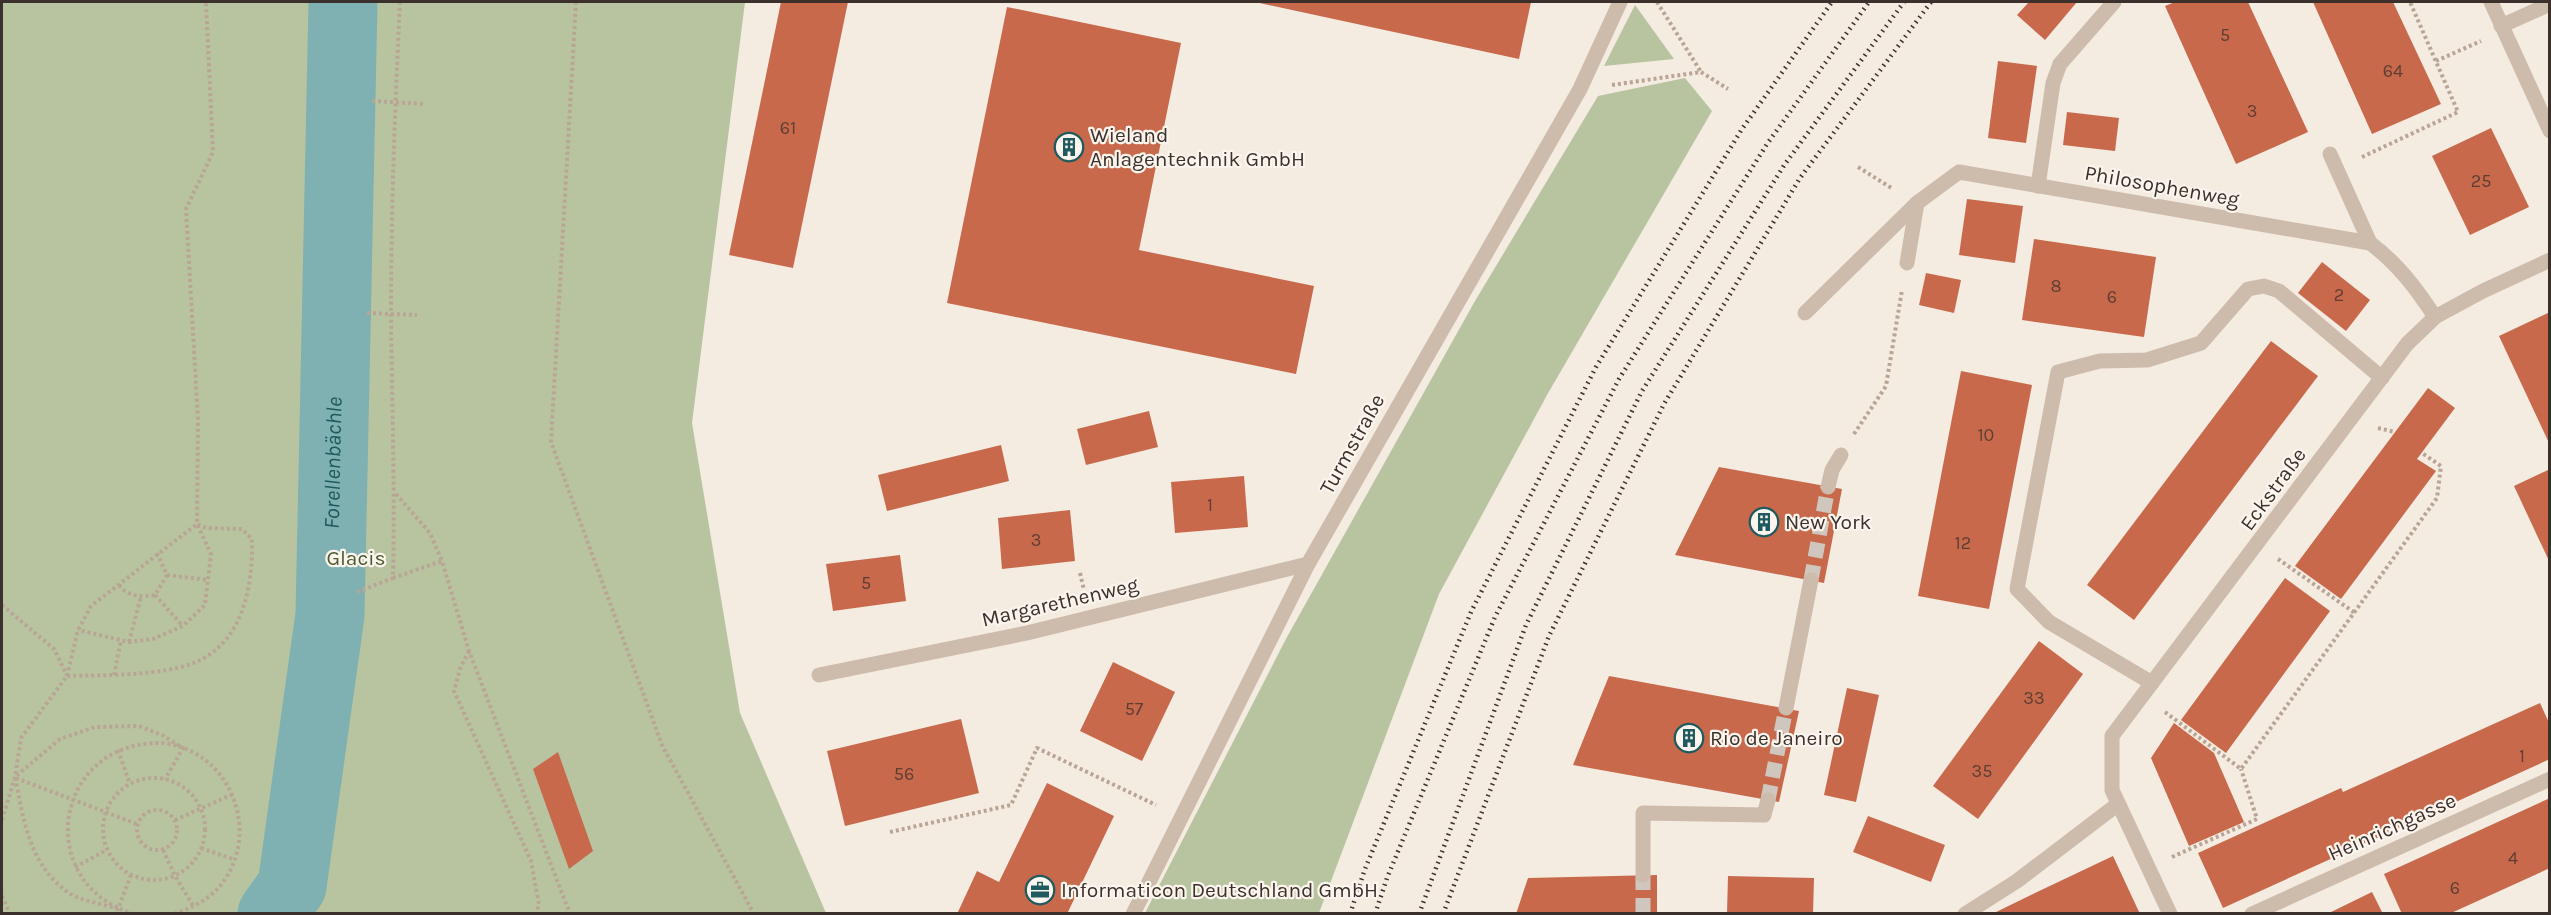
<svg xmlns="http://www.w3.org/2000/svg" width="2551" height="915" font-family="Karla,sans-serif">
<rect width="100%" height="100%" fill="#f4ebe1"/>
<g fill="#b8c4a0">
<path d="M2,2H745L692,423L740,713L826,913H2Z"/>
<path d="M1635,5L1674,59L1604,66Z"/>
<path d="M1685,78L1712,111L1547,395L1439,594L1319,913H1145L1287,637L1475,301L1598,96Z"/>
</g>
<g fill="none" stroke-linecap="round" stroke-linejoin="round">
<path stroke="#7fb0b2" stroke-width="69" id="s1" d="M272,914L292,886L330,615L343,2"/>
</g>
<g fill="#c8694b">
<path d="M781,2H848L793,268L729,255Z"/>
<path d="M1255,2H1531L1519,59Z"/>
<path d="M2029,2H2077L2045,40L2017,15Z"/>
<path d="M2175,2H2248L2308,132L2236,164L2165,6Z"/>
<path d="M2313,2H2393L2441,104L2372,134Z"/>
<path d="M1007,7L1181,43L1139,250L1314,286L1296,374L947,303Z"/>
<path d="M1998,61L2037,66L2026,143L1988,138Z"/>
<path d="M2067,112L2119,118L2115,151L2063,145Z"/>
<path d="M2491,128L2529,207L2470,235L2432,156Z"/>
<path d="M1967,199L2023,206L2015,263L1959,255Z"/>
<path d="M2034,239L2156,257L2144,337L2022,320Z"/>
<path d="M2322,262L2370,300L2346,331L2298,293Z"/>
<path d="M1926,273L1961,280L1954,313L1919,305Z"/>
<path d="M2550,312V445L2499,336Z"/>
<path d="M2271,341L2318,376L2134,620L2087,585Z"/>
<path d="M1961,371L2032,385L1989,609L1918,596Z"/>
<path d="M2428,388L2455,408L2417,459L2436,471L2341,599L2295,566Z"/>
<path d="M1149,411L1158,447L1086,465L1077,429Z"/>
<path d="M1001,445L1009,481L887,511L878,475Z"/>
<path d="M1719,467L1842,489L1824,583L1675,555Z"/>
<path d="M2550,469V563L2514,486Z"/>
<path d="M1244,476L1248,527L1175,533L1171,482Z"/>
<path d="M1070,510L1075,561L1002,569L998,518Z"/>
<path d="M900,555L906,601L833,611L826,564Z"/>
<path d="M2285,578L2330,611L2226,753L2181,720Z"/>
<path d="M2039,641L2083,674L1978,819L1933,786Z"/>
<path d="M1113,662L1175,692L1142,761L1080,731Z"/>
<path d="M1609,676L1799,711L1779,802L1573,765Z"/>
<path d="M1847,688L1879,695L1856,802L1824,795Z"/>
<path d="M2540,703L2550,725V759L2223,908L2198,853L2341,788L2343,792Z"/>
<path d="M961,719L979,793L845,826L827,751Z"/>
<path d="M2174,723L2214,753L2244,822L2189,846L2151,758Z"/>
<path d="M558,752L593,851L569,869L533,769Z"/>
<path d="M1047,783L1114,816L1067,914L1059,912L1058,914H957L977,871L999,882Z"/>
<path d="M2550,798V868L2449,914H2402L2384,874Z"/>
<path d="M1868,816L1945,845L1931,882L1853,852Z"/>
<path d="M2113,856L2140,914H1992L2035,893Z"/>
<path d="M1657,875V914H1516L1528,878Z"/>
<path d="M1728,876L1814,878L1813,914H1727Z"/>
<path d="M2372,892L2383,914H2327Z"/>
</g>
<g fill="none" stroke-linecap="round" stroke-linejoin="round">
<g stroke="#cfc6bd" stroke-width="15" stroke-dasharray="15 8" stroke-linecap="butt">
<path d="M1811,580L1828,487"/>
<path d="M1768,800L1786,708"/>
<path d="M1643,875V914"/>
</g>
<g stroke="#b9a596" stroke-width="4" stroke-dasharray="3 3" stroke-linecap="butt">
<path d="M576,2L551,442L662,745L754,914"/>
<path d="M1657,2L1701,72"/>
<path d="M2436,61L2481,41"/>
<path d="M1612,85L1701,72L1728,89"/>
<path d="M372,101L424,104"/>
<path d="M2362,157L2458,112L2410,2"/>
<path d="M1858,167L1893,189"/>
<path d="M367,313L417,315"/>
<path d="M2378,428L2395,432"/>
<path d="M1854,434L1886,386L1902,290"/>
<path d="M396,494L430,533L442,561"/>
<path d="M2278,559L2355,613"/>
<path d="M1080,573L1084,590"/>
<path d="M167,575L207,580"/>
<path d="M393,578L442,561L469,651L570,914"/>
<path d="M119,585C128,597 141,597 155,595L167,575L157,553"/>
<path d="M357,592L393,578C395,490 392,403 391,315C391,210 395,106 400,2"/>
<path d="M155,595L183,626"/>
<path d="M2,605L54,649L67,675"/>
<path d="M129,642L141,597"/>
<path d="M469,651L460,669L454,691L531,861L539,904L536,914"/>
<path d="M114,675L121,640"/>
<path d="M67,676L78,630L91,606L197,524L211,554L205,605L183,626L153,639L129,642L78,630"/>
<path d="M2165,712L2241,769L2437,498L2441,466L2422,453"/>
<path d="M118,750L130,784"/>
<path d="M16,778L137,824"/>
<circle cx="154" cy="829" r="51"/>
<circle cx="157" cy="830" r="20"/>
<path d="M2,820L15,777L21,738L67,676C103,675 164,676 196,662C244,641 253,585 252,539L242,529L206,528L197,524L198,420L186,209L213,152L206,2"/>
<path d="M175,820L233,794"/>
<path d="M890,832L1011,805L1037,748L1156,805"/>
<path d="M201,848L235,860"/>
<path d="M163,850L175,876L194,907"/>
<path d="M2172,857L2257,819L2241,769"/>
<path d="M75,867L107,850"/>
<path d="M131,875L118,909C103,904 81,901 69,893C29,865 24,821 15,777L60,739L95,727L139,726L162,735L183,748L165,779"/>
<path d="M2,896L10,914"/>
<path d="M134,914C33,884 53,744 158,743C174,743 192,750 204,759C247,792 253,858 211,895C200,904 188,909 174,914"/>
</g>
<g stroke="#cdbbac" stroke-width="15">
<path d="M2491,2L2550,131"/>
<path d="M2501,26L2550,4"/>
<path d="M2330,154L2370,243"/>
<path d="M2038,186L2053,83L2060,64L2114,2"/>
<path d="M1907,263L1917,203L1959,172L2370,243C2398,264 2416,288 2435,317"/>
<path d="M1805,313L1917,203"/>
<path d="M1828,487L1832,470L1841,455"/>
<path d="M819,675L1027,633L1308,564"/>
<path d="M2152,683L2049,622L2017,589L2058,372L2100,361L2147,360L2201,343L2248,289L2264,286L2279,291L2382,378"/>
<path d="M1786,708L1811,580"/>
<path d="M1643,875V813L1764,815L1768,800"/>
<path d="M1133,914L1308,564L1580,89L1620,2"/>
<path d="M1965,914L2017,881L2118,804"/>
<path d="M2170,914L2112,790V736L2407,344L2435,317L2483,291L2550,260"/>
<path d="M2252,914L2550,779"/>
</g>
<g stroke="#3b302b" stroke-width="4.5" stroke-dasharray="1.5 4.5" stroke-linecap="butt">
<path d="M1350,914L1365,869L1471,612L1596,367L1742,129L1832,2"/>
<path d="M1375,914L1387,878L1495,617L1619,379L1767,144L1869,2"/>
<path d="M1419,914L1526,625L1642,391L1785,164L1904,2"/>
<path d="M1443,914L1549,636L1664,404L1800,178L1931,2"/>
</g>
</g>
<defs>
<g id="building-ring" transform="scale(1.5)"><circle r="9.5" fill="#fbf5ee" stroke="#1f5a5e" stroke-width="1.5"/><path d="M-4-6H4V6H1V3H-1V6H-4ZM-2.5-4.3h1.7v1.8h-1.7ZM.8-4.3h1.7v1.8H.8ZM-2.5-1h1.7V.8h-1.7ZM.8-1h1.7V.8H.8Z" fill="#1f5a5e"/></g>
<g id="office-ring" transform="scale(1.5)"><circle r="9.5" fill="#fbf5ee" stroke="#1f5a5e" stroke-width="1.5"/><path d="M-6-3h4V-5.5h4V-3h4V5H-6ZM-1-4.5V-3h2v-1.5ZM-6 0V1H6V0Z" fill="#1f5a5e"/></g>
</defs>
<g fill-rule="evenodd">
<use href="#building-ring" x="1069" y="147"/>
<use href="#building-ring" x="1764" y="522"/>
<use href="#building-ring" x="1689" y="738"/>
<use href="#office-ring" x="1040" y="890"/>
</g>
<g text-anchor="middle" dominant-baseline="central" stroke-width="4.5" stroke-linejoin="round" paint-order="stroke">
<g font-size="18" fill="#5e3e33">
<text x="2225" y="35">5</text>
<text x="2393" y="71">64</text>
<text x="2252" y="111">3</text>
<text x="788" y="128">61</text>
<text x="2481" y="181">25</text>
<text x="2056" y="286">8</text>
<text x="2339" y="295">2</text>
<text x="2112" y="297">6</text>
<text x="1986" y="435">10</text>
<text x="1210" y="505">1</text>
<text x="1036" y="540">3</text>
<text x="1963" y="543">12</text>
<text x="866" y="583">5</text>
<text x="2034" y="698">33</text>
<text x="1134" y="709">57</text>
<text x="2522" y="756">1</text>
<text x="1982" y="771">35</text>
<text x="904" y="774">56</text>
<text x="2513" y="858">4</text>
<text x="2455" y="888">6</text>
</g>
<g font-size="21" fill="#3b302b" stroke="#fbf5ee" text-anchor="start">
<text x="1090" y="135">Wieland<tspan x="1090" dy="24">Anlagentechnik GmbH</tspan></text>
<text x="1785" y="522">New York</text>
<text x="1710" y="738">Rio de Janeiro</text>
<text x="1061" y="890">Informaticon Deutschland GmbH</text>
</g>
<g font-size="21" fill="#3b302b" stroke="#fbf5ee">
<text transform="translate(2162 186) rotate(10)">Philosophenweg</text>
<text transform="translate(1352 444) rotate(-61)">Turmstraße</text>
<text transform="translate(2273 489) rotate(-54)">Eckstraße</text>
<text transform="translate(1060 602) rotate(-13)">Margarethenweg</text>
<text transform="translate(2392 827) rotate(-24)">Heinrichgasse</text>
</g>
<g font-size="21" fill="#4a5a2e" stroke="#fbf5ee">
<text x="356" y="558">Glacis</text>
</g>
<g font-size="22" font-style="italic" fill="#1f5a5e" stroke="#fbf5ee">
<text stroke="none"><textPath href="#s1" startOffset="460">Forellenbächle</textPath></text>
</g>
</g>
<rect width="2551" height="915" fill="none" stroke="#3b302b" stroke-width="6"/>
</svg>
